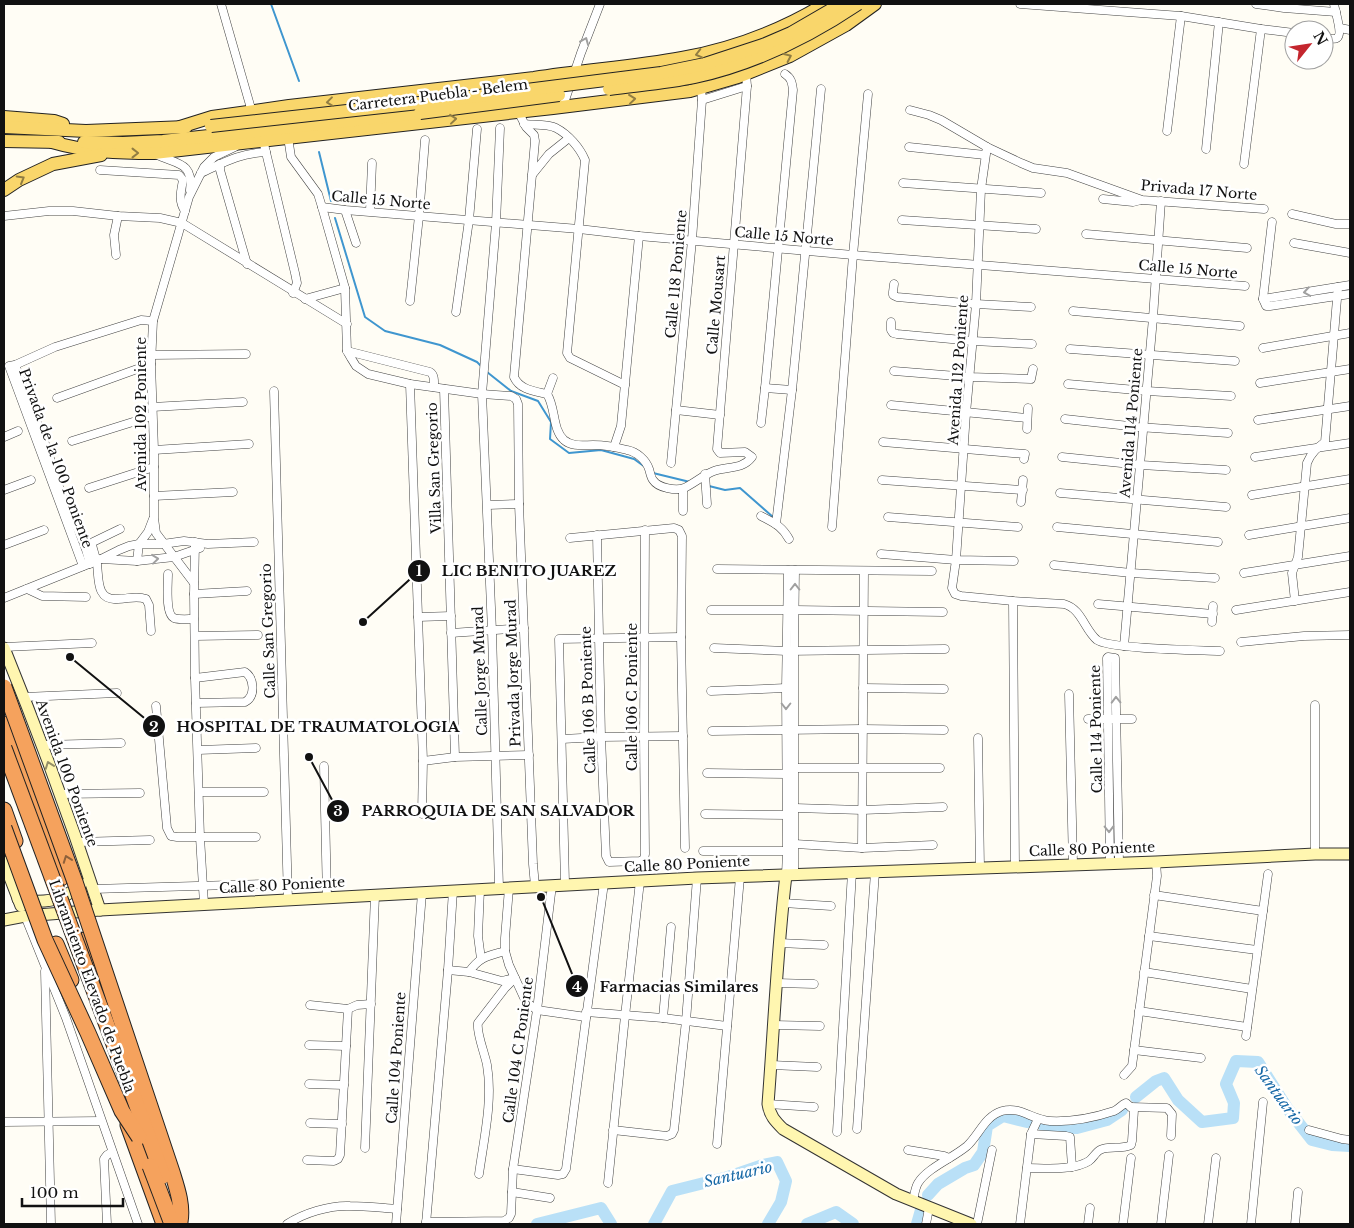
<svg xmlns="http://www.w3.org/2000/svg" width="1354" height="1228" font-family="'Libre Baskerville',serif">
<rect width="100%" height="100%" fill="#fffdf5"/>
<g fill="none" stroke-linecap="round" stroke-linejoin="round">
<g stroke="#3f96cf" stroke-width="2">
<path d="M271,4L299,81"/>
<path d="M319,152L331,201"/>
<path d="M335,218L365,317L385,331L440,345L477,362L481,366"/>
<path d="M487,372L511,391L538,401L551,422L550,439L569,453L601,450L634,459L645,467"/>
<path d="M653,473L690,482"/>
<path d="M709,486L725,490L740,488L773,517"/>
</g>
<g stroke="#b9e0f7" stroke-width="12">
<path d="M1136,1097L1156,1081L1164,1078L1178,1100L1202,1122L1233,1118L1234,1103L1226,1084L1236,1061L1258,1062L1287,1108L1312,1140L1332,1145L1350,1146"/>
<path d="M1044,1126L1060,1128H1077L1107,1120L1122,1110"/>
<path d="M928,1195L938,1184L965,1168L974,1165L983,1152L987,1126L1003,1116L1027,1122"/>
<path d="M537,1224L601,1208L611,1224"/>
<path d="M654,1224L672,1191L728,1177L763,1165L777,1162L786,1181L781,1202L768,1224"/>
<path d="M807,1224L836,1212L853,1224"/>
<path d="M917,1224L921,1210"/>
</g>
<g stroke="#444" stroke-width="9">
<g id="street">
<path d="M221,4L252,112"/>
<path d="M1020,4L1181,16L1261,29L1294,33"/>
<path d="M1256,4L1284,8L1336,12"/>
<path d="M1340,28L1350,30"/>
<path d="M1324,37C1327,38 1334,40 1337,38C1343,34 1335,11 1334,4"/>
<path d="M702,100L747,86"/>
<path d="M563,106L581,53L600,4"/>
<path d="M910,110L929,115L941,120L987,147L1021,163L1033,168L1067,173L1142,200L1264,209"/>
<path d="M518,111L526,127L534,135L535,141L514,377C520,390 534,391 547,394C556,408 552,429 564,440C572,447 583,445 593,445C605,445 616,447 627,450C637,452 646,460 649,469C650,472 651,478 653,480C658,488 676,491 684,488C695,483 703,475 714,471C728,466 742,470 752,457L745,452L720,453L717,449L747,86L746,74"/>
<path d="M524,124C532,125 549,124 556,128C568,134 580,148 585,160L567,353L570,358L625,385"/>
<path d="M1167,131L1181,16"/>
<path d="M288,137L291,157L318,194L322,207L345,288L347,351L351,358L356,366L368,374L410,384L482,394L511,396L516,399L518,404L519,504L533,864L535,886"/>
<path d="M263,140L295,273L297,283L293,293"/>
<path d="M909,147L985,155"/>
<path d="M987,147L981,189L976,304L966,413L956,560L952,588L955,594L961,596L1013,601L1064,604C1082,609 1084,629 1097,640C1109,649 1199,650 1220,651"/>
<path d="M1206,149L1219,22"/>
<path d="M157,155C176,164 194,162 190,190"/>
<path d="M220,164V170L247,264"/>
<path d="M1244,164L1261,29"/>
<path d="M100,170L179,175L183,180C181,191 178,201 185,211"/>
<path d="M201,173C225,162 237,154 266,152"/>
<path d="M532,175L549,154L569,138"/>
<path d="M903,183L1041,193"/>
<path d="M1103,199L1133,202L1141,200"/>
<path d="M322,207L345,210L579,229L639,236L853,255L1245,286"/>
<path d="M345,210L356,243"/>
<path d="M370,211L372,163"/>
<path d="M1292,214L1336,224H1350"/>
<path d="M4,216L49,211H73L118,216L160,218L182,223L347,324"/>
<path d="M902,220L1036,229"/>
<path d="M1272,222L1263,299L1266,306H1270L1350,294"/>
<path d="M1086,234L1247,248"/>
<path d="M1294,243L1350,253"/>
<path d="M116,255L114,235L118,216"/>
<path d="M894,284L893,292V295L897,297L976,304L1031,307"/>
<path d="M305,299L345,288"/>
<path d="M1263,299L1350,285"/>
<path d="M410,301L419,216L425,140"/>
<path d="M1073,311L1240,326"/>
<path d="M456,312L469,220L477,129"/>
<path d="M891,322V330L893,333L897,334L973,341L1032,344"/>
<path d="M1263,348L1350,333"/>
<path d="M1070,349L1235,361"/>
<path d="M347,351L430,372C435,375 434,382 434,387"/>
<path d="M151,355L246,354"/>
<path d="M15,365L47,449L62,496L84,543L90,564"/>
<path d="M894,371L969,377L1031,379L1033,369"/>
<path d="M1260,383L1350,369"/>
<path d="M410,384L423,761L422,814"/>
<path d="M1068,384L1147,391L1231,396"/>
<path d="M765,388L792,390"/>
<path d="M444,389L455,757"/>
<path d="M274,391L288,900"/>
<path d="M547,394L553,378"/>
<path d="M57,398L151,364"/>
<path d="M891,405L1027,418"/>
<path d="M152,407L243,402"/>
<path d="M676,410L720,415"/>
<path d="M1065,419L1138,427L1228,433"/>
<path d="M1258,420L1350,406"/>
<path d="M761,423L765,388L793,90C792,82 791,78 785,74"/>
<path d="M1027,429L1028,408"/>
<path d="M4,437L18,431"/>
<path d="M72,441L152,416"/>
<path d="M883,442L1025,454L1024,459"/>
<path d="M614,447L621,426L639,236"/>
<path d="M154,450L249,444"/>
<path d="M1062,457L1141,465L1226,470"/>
<path d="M1255,457L1350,443"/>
<path d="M671,463L692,240L702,100L701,88"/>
<path d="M705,474L707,504"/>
<path d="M882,480L1023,490"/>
<path d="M89,488L154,467"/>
<path d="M4,490L31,480"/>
<path d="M1060,493L1226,507"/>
<path d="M1252,495L1350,479"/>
<path d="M154,496L233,492"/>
<path d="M1021,502L1023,480"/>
<path d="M488,505L519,504"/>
<path d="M683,511V489"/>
<path d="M761,516C774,523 782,526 789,539"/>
<path d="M888,517L1018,527"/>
<path d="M776,524L792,390L821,89"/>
<path d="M832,527L853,255L868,94"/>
<path d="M1057,527L1218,542"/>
<path d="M120,529L93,542L92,544C93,551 96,557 97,564C99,579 96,601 118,599C128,599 136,595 146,599L149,605L151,631"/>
<path d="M597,535L601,737L606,856L609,862L640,861L644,859L645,854L644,737L645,530"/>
<path d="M1249,535L1350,518"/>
<path d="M570,538L674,528L679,530L682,536L681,637L685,848"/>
<path d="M195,542L194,594L195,678L200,837L204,904"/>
<path d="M4,545L44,530"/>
<path d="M881,554L956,560L1014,561"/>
<path d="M101,559L137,561L174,557L200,548"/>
<path d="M137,561L139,544L148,532L153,519"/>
<path d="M1054,565L1131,573L1215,578"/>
<path d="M83,566L9,366L15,365L55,347L141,320L153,321"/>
<path d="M717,569L932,571"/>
<path d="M1244,573L1350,556"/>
<path d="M168,574C168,583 165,614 174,618C179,620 188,619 194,619"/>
<path d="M194,583L156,533L154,518V450L151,364L153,321L189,197L204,167L214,157L235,147"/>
<path d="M27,589L42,596L86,597"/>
<path d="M194,594L247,591"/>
<path d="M4,598L101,559L119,550L129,546L139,544H163L184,541L208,544L254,542"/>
<path d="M1013,601L1015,867"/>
<path d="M1295,601L1292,573L1298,557L1307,463C1311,453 1317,448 1325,442L1338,287"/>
<path d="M1098,604L1213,614"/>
<path d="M711,610H795L943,612"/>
<path d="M1236,610L1350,592"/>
<path d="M418,617L451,616"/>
<path d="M1212,622L1213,606"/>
<path d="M451,633L524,628"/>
<path d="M195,636L258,635"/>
<path d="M1241,642L1304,636L1350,635"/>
<path d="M1124,646L1153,318L1161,201"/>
<path d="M4,647L92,643"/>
<path d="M714,648L787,651L945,649"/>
<path d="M195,678L245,672C254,678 256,696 245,702L196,703"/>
<path d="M863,688L944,689"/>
<path d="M711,691L786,688"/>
<path d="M1069,694L1073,864"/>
<path d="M24,697L117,693"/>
<path d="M156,706L167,828L171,836L177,837H256"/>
<path d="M1088,719H1132"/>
<path d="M712,731L862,729L944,730"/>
<path d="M978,738L980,868"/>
<path d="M562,739L601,737L683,736"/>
<path d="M42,745L121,743"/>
<path d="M198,750L256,748"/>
<path d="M423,761L455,757L529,755"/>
<path d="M324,766L327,898"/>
<path d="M794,768H940"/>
<path d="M707,773L787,774"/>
<path d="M199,792H264"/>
<path d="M60,794L140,793"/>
<path d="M795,808L862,810L943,807"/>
<path d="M705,814L787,815"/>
<path d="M77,842L150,840"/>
<path d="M795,844L862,848L933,845"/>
<path d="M862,848C863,755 864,663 864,571"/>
<path d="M703,851H790"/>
<path d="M1315,854V705"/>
<path d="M1110,863L1107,658L1108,657L1115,658L1119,863"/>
<path d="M786,875L787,851L786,688L788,570"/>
<path d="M794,875V650L795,570"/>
<path d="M565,884L559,639L681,637"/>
<path d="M499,888L492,631L482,394L496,223L500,128"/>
<path d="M509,888L505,938V951L509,965L526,1002L537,1010L586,1017"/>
<path d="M93,889L265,884"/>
<path d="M480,889L478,936L481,959"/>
<path d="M1154,895L1263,911"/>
<path d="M783,903L831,906"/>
<path d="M25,916L66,1018L138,1224"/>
<path d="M1149,936L1257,950"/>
<path d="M779,943L824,945"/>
<path d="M448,970L469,972L502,981L514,978"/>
<path d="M45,971L51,1224"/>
<path d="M469,972C480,956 489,956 505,951"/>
<path d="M1144,972L1252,989"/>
<path d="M777,983L814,984"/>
<path d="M310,1005L348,1009L357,1005L371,1004"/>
<path d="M1139,1011L1247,1027"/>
<path d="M586,1012L663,1018L727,1026"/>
<path d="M663,1018L671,927"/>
<path d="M774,1025L820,1026"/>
<path d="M1246,1036L1268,874"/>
<path d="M309,1045L346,1046"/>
<path d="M1134,1050L1201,1058"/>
<path d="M771,1065L817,1067"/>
<path d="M1124,1075L1132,1066L1157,876L1156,862"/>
<path d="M309,1084L344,1085"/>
<path d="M768,1104L814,1107"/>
<path d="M1131,1107L1167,1108L1172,1114L1171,1136"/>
<path d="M4,1122L101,1121"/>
<path d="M310,1123L342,1124"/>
<path d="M857,1129L875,872"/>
<path d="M613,1130L667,1136L672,1134L674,1130L686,1021L697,878"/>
<path d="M1309,1130L1342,1139L1350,1140"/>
<path d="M837,1132L852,872"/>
<path d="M1031,1134L1066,1136L1070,1137L1072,1167"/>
<path d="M717,1144L740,877"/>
<path d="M365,1148L375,895"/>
<path d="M908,1150L944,1156L949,1158"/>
<path d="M307,1160L334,1161L338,1159L340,1155L348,1009"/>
<path d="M513,1169L558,1175L563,1174L566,1169L604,883"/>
<path d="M479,1174C484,1138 493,1100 487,1065C485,1054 476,1032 478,1023L505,988L515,978"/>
<path d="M608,1183L625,1016L640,881"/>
<path d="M512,1192L550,1198"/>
<path d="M913,1201C914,1196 915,1188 918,1183C927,1168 953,1158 967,1146C979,1135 985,1116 1002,1111C1021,1106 1032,1120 1050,1121C1071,1122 1093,1118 1114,1111C1119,1109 1121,1105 1126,1103L1134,1110L1132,1141L1131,1145C1121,1150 1109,1145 1100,1150C1096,1152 1093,1158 1089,1161C1073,1171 1045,1168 1027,1168"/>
<path d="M426,1222L504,1221L509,1218L511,1214L513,1169L537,1010L552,885"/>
<path d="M107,1224L104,1159L107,1155L112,1152"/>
<path d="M287,1224C304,1213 330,1205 350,1206C366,1206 382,1208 397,1209"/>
<path d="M396,1224L422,893"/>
<path d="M426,1224L448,970L453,890"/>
<path d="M926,1224L929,1208"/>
<path d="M977,1224L992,1150"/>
<path d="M1020,1224L1031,1134L1038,1119"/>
<path d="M1088,1224L1090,1208"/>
<path d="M1123,1224L1131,1158"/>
<path d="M1161,1224L1169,1155"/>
<path d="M1208,1224L1216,1158"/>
<path d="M1251,1224L1263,1102"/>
<path d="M1295,1224L1298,1192"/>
</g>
</g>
<g stroke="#333" stroke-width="13">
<g id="secondary">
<path d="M4,648C39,734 71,821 100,910"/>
<path d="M4,862L21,906"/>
<path d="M786,875C777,951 774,1027 768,1104C770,1116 775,1121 783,1129L896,1194L971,1224"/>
<path d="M18,899C41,904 63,902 81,884"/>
<path d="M4,920L25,916L100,910L697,878L1156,862L1315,854H1350"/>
</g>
</g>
<g stroke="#222" stroke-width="14">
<g id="primary">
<path d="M4,117L54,121L63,124"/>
<path d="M4,127L86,131L186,127"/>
<path d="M180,127L212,117L289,106L534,78C584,70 633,67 682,58C732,49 782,30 825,4"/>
<path d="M4,141L59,142"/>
<path d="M52,142C86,152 119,153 154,153L553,108L690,91L738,77L790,56L846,25L875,4"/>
<path d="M84,142L123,143L163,141L420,113"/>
<path d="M4,190L19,180L53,164L101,155"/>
</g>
</g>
<g stroke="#222" stroke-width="17">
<g id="highway">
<path d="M4,724L61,878"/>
<path d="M4,810L15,841"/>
<path d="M84,940L116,1026"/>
<path d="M56,944L71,980"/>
<path d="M128,1125L164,1224"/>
</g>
</g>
<use href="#street" stroke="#fff" stroke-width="8"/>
<use href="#secondary" stroke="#fff6b0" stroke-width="11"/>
<use href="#primary" stroke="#f9d66b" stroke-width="12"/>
<use href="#highway" stroke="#f5a25d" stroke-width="15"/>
<g stroke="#222" stroke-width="14" stroke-linecap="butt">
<g id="primary-bridge">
<path d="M609,89C638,85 667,83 695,77C754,64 809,37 858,4"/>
<path d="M420,113L559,95"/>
<path d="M211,126L446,100L661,73L705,64L763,45L791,33L841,4"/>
</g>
</g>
<g stroke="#222" stroke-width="17" stroke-linecap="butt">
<g id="highway-bridge">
<path d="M4,687L75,882L172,1172C177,1188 183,1205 180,1222"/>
<path d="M4,748L163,1176"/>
<path d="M4,828L45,940L88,1033L122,1111L139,1137"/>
<path d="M150,1166L172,1224"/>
</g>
</g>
<use href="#primary-bridge" stroke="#f9d66b" stroke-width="12"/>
<use href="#highway-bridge" stroke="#f5a25d" stroke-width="15"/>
</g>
<defs><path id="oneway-chevron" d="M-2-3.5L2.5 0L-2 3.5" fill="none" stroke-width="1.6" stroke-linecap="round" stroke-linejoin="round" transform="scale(1.25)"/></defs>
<g stroke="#a0a0a0">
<use href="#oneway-chevron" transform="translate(585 41) rotate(-68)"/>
<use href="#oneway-chevron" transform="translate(1307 292) rotate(171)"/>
<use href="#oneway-chevron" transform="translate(155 559) rotate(-6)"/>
<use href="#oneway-chevron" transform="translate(795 587) rotate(-90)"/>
<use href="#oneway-chevron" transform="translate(1116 700) rotate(-91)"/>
<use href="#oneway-chevron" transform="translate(786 706) rotate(90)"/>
<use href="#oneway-chevron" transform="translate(1109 829) rotate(89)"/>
</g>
<g stroke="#917d42">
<use href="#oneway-chevron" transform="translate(699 54) rotate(166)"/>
<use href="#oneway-chevron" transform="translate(788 57) rotate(-25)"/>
<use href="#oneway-chevron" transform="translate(632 99) rotate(-6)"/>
<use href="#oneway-chevron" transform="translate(330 102) rotate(173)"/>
<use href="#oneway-chevron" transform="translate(453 119) rotate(-6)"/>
<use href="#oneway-chevron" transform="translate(135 153)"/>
<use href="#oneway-chevron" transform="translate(21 179) rotate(-30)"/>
</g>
<use stroke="#948f68" href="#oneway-chevron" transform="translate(49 765) rotate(-110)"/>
<use stroke="#8e613b" href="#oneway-chevron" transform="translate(67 859) rotate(-110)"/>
<g text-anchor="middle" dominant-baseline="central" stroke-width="5" stroke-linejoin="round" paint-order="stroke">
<g font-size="14" fill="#111" stroke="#fff">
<text transform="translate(438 95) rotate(-7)">Carretera Puebla - Belem</text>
<text transform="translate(1199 190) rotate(5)">Privada 17 Norte</text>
<text transform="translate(381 200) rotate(5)">Calle 15 Norte</text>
<text transform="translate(784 236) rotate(5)">Calle 15 Norte</text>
<text transform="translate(1188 269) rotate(5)">Calle 15 Norte</text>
<text transform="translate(676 274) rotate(-85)">Calle 118 Poniente</text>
<text transform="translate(716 305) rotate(-85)">Calle Mousart</text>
<text transform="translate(958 370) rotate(-86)">Avenida 112 Poniente</text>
<text transform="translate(141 414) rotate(-90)">Avenida 102 Poniente</text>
<text transform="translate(1131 423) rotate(-85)">Avenida 114 Poniente</text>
<text transform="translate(56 458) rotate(70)">Privada de la 100 Poniente</text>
<text transform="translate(434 468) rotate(-92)">Villa San Gregorio</text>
<text transform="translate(268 631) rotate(-92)">Calle San Gregorio</text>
<text transform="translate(480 671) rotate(-92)">Calle Jorge Murad</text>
<text transform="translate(513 673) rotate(-92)">Privada Jorge Murad</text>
<text transform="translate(632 697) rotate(-90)">Calle 106 C Poniente</text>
<text transform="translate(588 700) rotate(-92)">Calle 106 B Poniente</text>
<text transform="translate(1096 729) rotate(-91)">Calle 114 Poniente</text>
<text transform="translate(67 773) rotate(70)">Avenida 100 Poniente</text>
<text transform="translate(1092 849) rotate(-2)">Calle 80 Poniente</text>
<text transform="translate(687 864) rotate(-3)">Calle 80 Poniente</text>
<text transform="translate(282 885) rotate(-3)">Calle 80 Poniente</text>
<text transform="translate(92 986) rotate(70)">Libramiento Elevado de Puebla</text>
<text transform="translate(518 1050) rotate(-82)">Calle 104 C Poniente</text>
<text transform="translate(396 1058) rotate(-86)">Calle 104 Poniente</text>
</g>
<g font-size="15" font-style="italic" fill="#1768a6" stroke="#fff">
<text transform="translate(1279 1095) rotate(54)">Santuario</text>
<text transform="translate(738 1174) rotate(-13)">Santuario</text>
</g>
</g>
<path fill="none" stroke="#111" stroke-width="2" d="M363 622L419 571M70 657L154 726M309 757L338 811M541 897L577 986"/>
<g fill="#111" stroke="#fff" stroke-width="2">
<circle cx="363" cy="622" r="5"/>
<circle cx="70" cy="657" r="5"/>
<circle cx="309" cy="757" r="5"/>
<circle cx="541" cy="897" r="5"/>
<circle cx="419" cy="571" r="12"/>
<circle cx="154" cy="726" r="12"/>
<circle cx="338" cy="811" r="12"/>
<circle cx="577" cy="986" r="12"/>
</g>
<g font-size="15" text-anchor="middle" font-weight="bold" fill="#fff">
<text x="419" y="576">1</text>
<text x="154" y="732">2</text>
<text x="338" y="816">3</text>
<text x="577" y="992">4</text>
</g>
<g font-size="15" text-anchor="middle" font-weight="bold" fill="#111" stroke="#fff" stroke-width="5" stroke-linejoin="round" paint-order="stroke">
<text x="529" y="576">LIC BENITO JUAREZ</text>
<text x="318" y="732">HOSPITAL DE TRAUMATOLOGIA</text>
<text x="498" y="816">PARROQUIA DE SAN SALVADOR</text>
<text x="679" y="992">Farmacias Similares</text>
</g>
<rect width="1354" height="1228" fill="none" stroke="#111111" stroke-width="10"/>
<g transform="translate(1309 45) rotate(60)"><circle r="24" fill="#ffffff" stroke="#a0a0a0"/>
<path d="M0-4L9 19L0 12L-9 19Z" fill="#c4262e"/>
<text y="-8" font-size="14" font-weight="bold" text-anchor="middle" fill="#111111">N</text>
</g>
<path d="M22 1198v8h101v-8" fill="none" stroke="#111111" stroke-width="2.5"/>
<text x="30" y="1198" font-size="15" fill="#111111" stroke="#ffffff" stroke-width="4" paint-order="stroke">100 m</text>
</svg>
